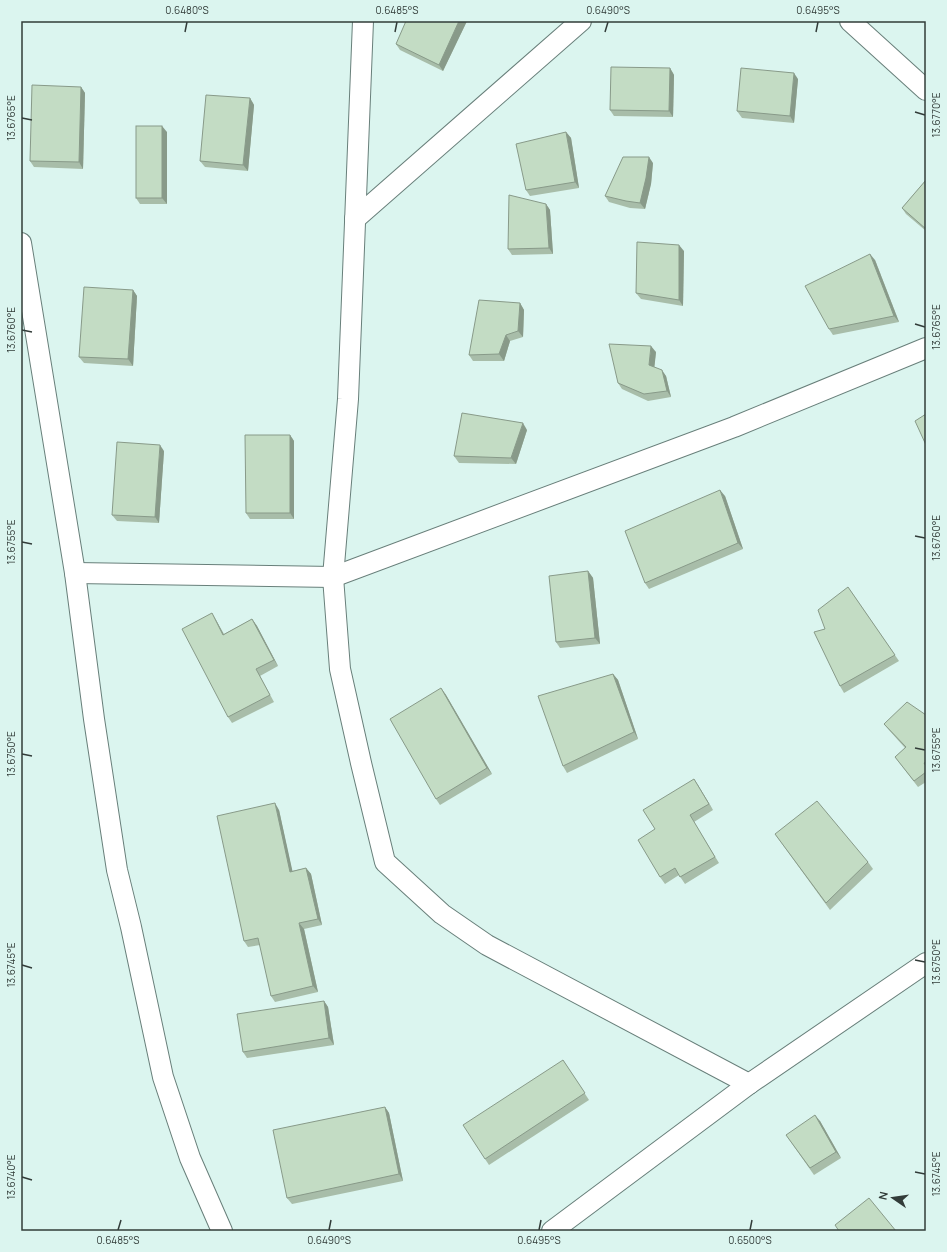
<svg xmlns="http://www.w3.org/2000/svg" width="947" height="1252" font-family="Manrope,sans-serif">
<rect width="100%" height="100%" fill="#dbf5ef"/>
<g fill="none" stroke-linecap="round" stroke-linejoin="round">
<g stroke="#687f7a" stroke-width="22">
<g id="minor">
<path d="M363,21L348,399L333,577L340,669L361,763L385,862L442,914L487,945L749,1084"/>
<path d="M850,21L926,90"/>
<path d="M355,219L581,21"/>
<path d="M21,243L75,573L94,719L117,870L131,927L163,1077L190,1158L222,1231"/>
<path d="M75,573L333,577L734,427L926,348"/>
<path d="M552,1231L749,1084L926,963"/>
</g>
</g>
<use href="#minor" stroke="#fff" stroke-width="20"/>
</g>
<g fill="#a8bda9">
<path d="M467,21L443,71L400,50L396,44Z"/>
<path d="M670,68L674,75L673,117L614,116L610,110Z"/>
<path d="M798,79L794,123L742,118L737,111Z"/>
<path d="M81,87L85,93L83,169L34,167L30,161Z"/>
<path d="M250,98L254,105L248,171L205,167L200,161Z"/>
<path d="M167,132V204H140L136,198Z"/>
<path d="M566,132L571,138L579,188L530,196L526,190Z"/>
<path d="M653,163L651,184L645,209L630,208L609,202L605,196Z"/>
<path d="M926,180V231L906,214L902,208Z"/>
<path d="M546,204L550,210L553,254L512,255L508,249Z"/>
<path d="M684,251L683,306L641,299L636,293Z"/>
<path d="M875,260L899,322L833,335L829,329Z"/>
<path d="M133,290L137,296L133,366L84,363L79,357Z"/>
<path d="M520,303L524,310L523,337L510,341L504,361H473L469,355Z"/>
<path d="M656,352L654,367L666,376L671,397L648,401L622,389L618,383Z"/>
<path d="M527,430L516,464L459,463L454,456Z"/>
<path d="M290,435L294,441V519H250L246,513Z"/>
<path d="M164,451L159,523L117,521L112,515Z"/>
<path d="M725,496L743,549L649,589L645,583Z"/>
<path d="M588,571L593,578L600,644L560,648L556,642Z"/>
<path d="M848,587L899,661L844,693L840,686L825,629Z"/>
<path d="M212,613L224,634L252,619L257,626L278,666L260,676L274,702L232,723L228,717Z"/>
<path d="M613,674L618,680L638,739L567,773L563,766Z"/>
<path d="M441,688L446,695L492,774L440,805L436,799Z"/>
<path d="M926,715V782L918,787L895,757L905,748L889,730L884,724Z"/>
<path d="M694,779L713,810L694,822L719,863L685,884L679,875L665,884L660,877L655,829Z"/>
<path d="M279,810L292,871L306,868L311,874L322,925L304,929L318,992L275,1002L271,996L260,945L248,947L244,941Z"/>
<path d="M775,834L868,862L873,869L830,910Z"/>
<path d="M324,1001L328,1007L334,1045L247,1058L243,1052Z"/>
<path d="M563,1060L589,1100L489,1165L485,1159Z"/>
<path d="M385,1107L389,1113L403,1181L292,1204L287,1198Z"/>
<path d="M820,1121L841,1158L814,1175L786,1135Z"/>
</g>
<g fill="#889a89">
<path d="M459,21H467L443,71L439,65Z"/>
<path d="M670,68L674,75L673,117L669,111Z"/>
<path d="M794,73L798,79L794,123L790,116Z"/>
<path d="M81,87L85,93L83,169L79,162Z"/>
<path d="M250,98L254,105L248,171L243,165Z"/>
<path d="M162,126L167,132V204L162,198Z"/>
<path d="M566,132L571,138L579,188L575,182Z"/>
<path d="M649,157L653,163L651,184L645,209L640,203Z"/>
<path d="M546,204L550,210L553,254L549,248Z"/>
<path d="M679,245L684,251L683,306L679,300Z"/>
<path d="M870,254L875,260L899,322L894,316Z"/>
<path d="M133,290L137,296L133,366L128,359Z"/>
<path d="M520,303L524,310L523,337L518,331Z"/>
<path d="M506,335L510,341L504,361L499,354Z"/>
<path d="M651,346L656,352L654,371L649,365Z"/>
<path d="M662,370L666,376L671,397L667,391Z"/>
<path d="M523,423L527,430L516,464L511,458Z"/>
<path d="M290,435L294,441V519L290,513Z"/>
<path d="M160,445L164,451L159,523L155,517Z"/>
<path d="M720,490L725,496L743,549L738,543Z"/>
<path d="M588,571L593,578L600,644L595,638Z"/>
<path d="M212,613L216,620L227,641L223,635Z"/>
<path d="M252,619L257,626L278,666L274,660Z"/>
<path d="M613,674L618,680L638,739L634,732Z"/>
<path d="M441,688L446,695L492,774L487,768Z"/>
<path d="M694,779L698,785L713,810L709,804Z"/>
<path d="M275,803L279,810L294,878L290,872Z"/>
<path d="M306,868L311,874L322,925L318,919Z"/>
<path d="M299,923L304,929L318,992L313,986Z"/>
<path d="M324,1001L328,1007L334,1045L329,1038Z"/>
<path d="M385,1107L389,1113L403,1181L399,1174Z"/>
<path d="M815,1115L820,1121L841,1158L836,1152Z"/>
</g>
<g fill="#c3dcc4" stroke="#889a89">
<path d="M406,21H459L439,65L396,44Z"/>
<path d="M611,67L670,68L669,111L610,110Z"/>
<path d="M741,68L794,73L790,116L737,111Z"/>
<path d="M32,85L81,87L79,162L30,161Z"/>
<path d="M206,95L250,98L243,165L200,161Z"/>
<rect x="136" y="126" width="26" height="72"/>
<path d="M566,132L575,182L526,190L516,144Z"/>
<path d="M623,157H649L646,178L640,203L626,201L605,196Z"/>
<path d="M926,180V229L902,208Z"/>
<path d="M509,195L546,204L549,248L508,249Z"/>
<path d="M637,242L679,245V300L636,293Z"/>
<path d="M870,254L894,316L829,329L805,286Z"/>
<path d="M84,287L133,290L128,359L79,357Z"/>
<path d="M479,300L520,303L518,331L506,335L499,354L469,355Z"/>
<path d="M609,344L651,346L649,365L662,370L667,391L644,394L618,383Z"/>
<path d="M462,413L523,423L511,458L454,456Z"/>
<path d="M926,414V445L915,421Z"/>
<path d="M245,435H290V513H246Z"/>
<path d="M117,442L160,445L155,517L112,515Z"/>
<path d="M720,490L738,543L645,583L625,531Z"/>
<path d="M588,571L595,638L556,642L549,576Z"/>
<path d="M848,587L895,655L840,686L814,632L825,629L818,610Z"/>
<path d="M212,613L223,635L252,619L274,660L256,669L270,695L228,717L182,629Z"/>
<path d="M613,674L634,732L563,766L538,696Z"/>
<path d="M441,688L487,768L436,799L390,719Z"/>
<path d="M907,702L926,715V762L924,763L926,766V772L914,781L895,757L906,747L884,724Z"/>
<path d="M694,779L709,804L690,815L715,857L680,877L675,868L660,877L638,840L655,829L643,810Z"/>
<path d="M817,801L868,862L826,903L775,834Z"/>
<path d="M275,803L290,872L306,868L318,919L299,923L313,986L271,996L258,938L244,941L217,816Z"/>
<path d="M324,1001L329,1038L243,1052L237,1014Z"/>
<path d="M563,1060L585,1093L485,1159L463,1125Z"/>
<path d="M385,1107L399,1174L287,1198L273,1130Z"/>
<path d="M815,1115L836,1152L810,1168L786,1135Z"/>
<path d="M869,1198L896,1231H839L835,1225Z"/>
</g>
<path fill="none" stroke="#323c39" stroke-width="1.5" d="M185,32L187,22M395,32L397,22M605,32L608,22M816,32L818,22M915,112L925,115M22,118L32,120M915,324L925,327M22,330L32,332M915,536L925,538M22,542L32,544M915,748L925,750M22,754L32,756M915,960L925,962M22,965L32,968M915,1172L925,1174M22,1177L32,1180M118,1230L121,1220M329,1230L331,1220M539,1230L541,1220M750,1230L752,1220"/>
<rect width="947" height="1252" fill="none" stroke="#dbf5ef" stroke-width="44"/>
<g transform="translate(893 1198) rotate(283)" stroke="#dbf5ef" stroke-width="3" paint-order="stroke">
<path d="M0-3L7 15L0 10L-7 15Z" fill="#323c39"/>
<text y="-6" font-size="11" font-weight="bold" text-anchor="middle" fill="#323c39">N</text>
</g>
<rect x="22" y="22" width="903" height="1208" fill="none" stroke="#323c39" stroke-width="1.5"/>
<g font-size="10" text-anchor="middle" fill="#323c39">
<text x="187" y="14">0.6480°S</text>
<text x="397" y="14">0.6485°S</text>
<text x="608" y="14">0.6490°S</text>
<text x="818" y="14">0.6495°S</text>
<text transform="translate(936 115) rotate(-90)" y="4">13.6770°E</text>
<text transform="translate(11 118) rotate(-90)" y="4">13.6765°E</text>
<text transform="translate(936 327) rotate(-90)" y="4">13.6765°E</text>
<text transform="translate(11 330) rotate(-90)" y="4">13.6760°E</text>
<text transform="translate(936 538) rotate(-90)" y="4">13.6760°E</text>
<text transform="translate(11 542) rotate(-90)" y="4">13.6755°E</text>
<text transform="translate(936 750) rotate(-90)" y="4">13.6755°E</text>
<text transform="translate(11 754) rotate(-90)" y="4">13.6750°E</text>
<text transform="translate(936 962) rotate(-90)" y="4">13.6750°E</text>
<text transform="translate(11 965) rotate(-90)" y="4">13.6745°E</text>
<text transform="translate(936 1174) rotate(-90)" y="4">13.6745°E</text>
<text transform="translate(11 1177) rotate(-90)" y="4">13.6740°E</text>
<text x="118" y="1244">0.6485°S</text>
<text x="329" y="1244">0.6490°S</text>
<text x="539" y="1244">0.6495°S</text>
<text x="750" y="1244">0.6500°S</text>
</g>
</svg>
